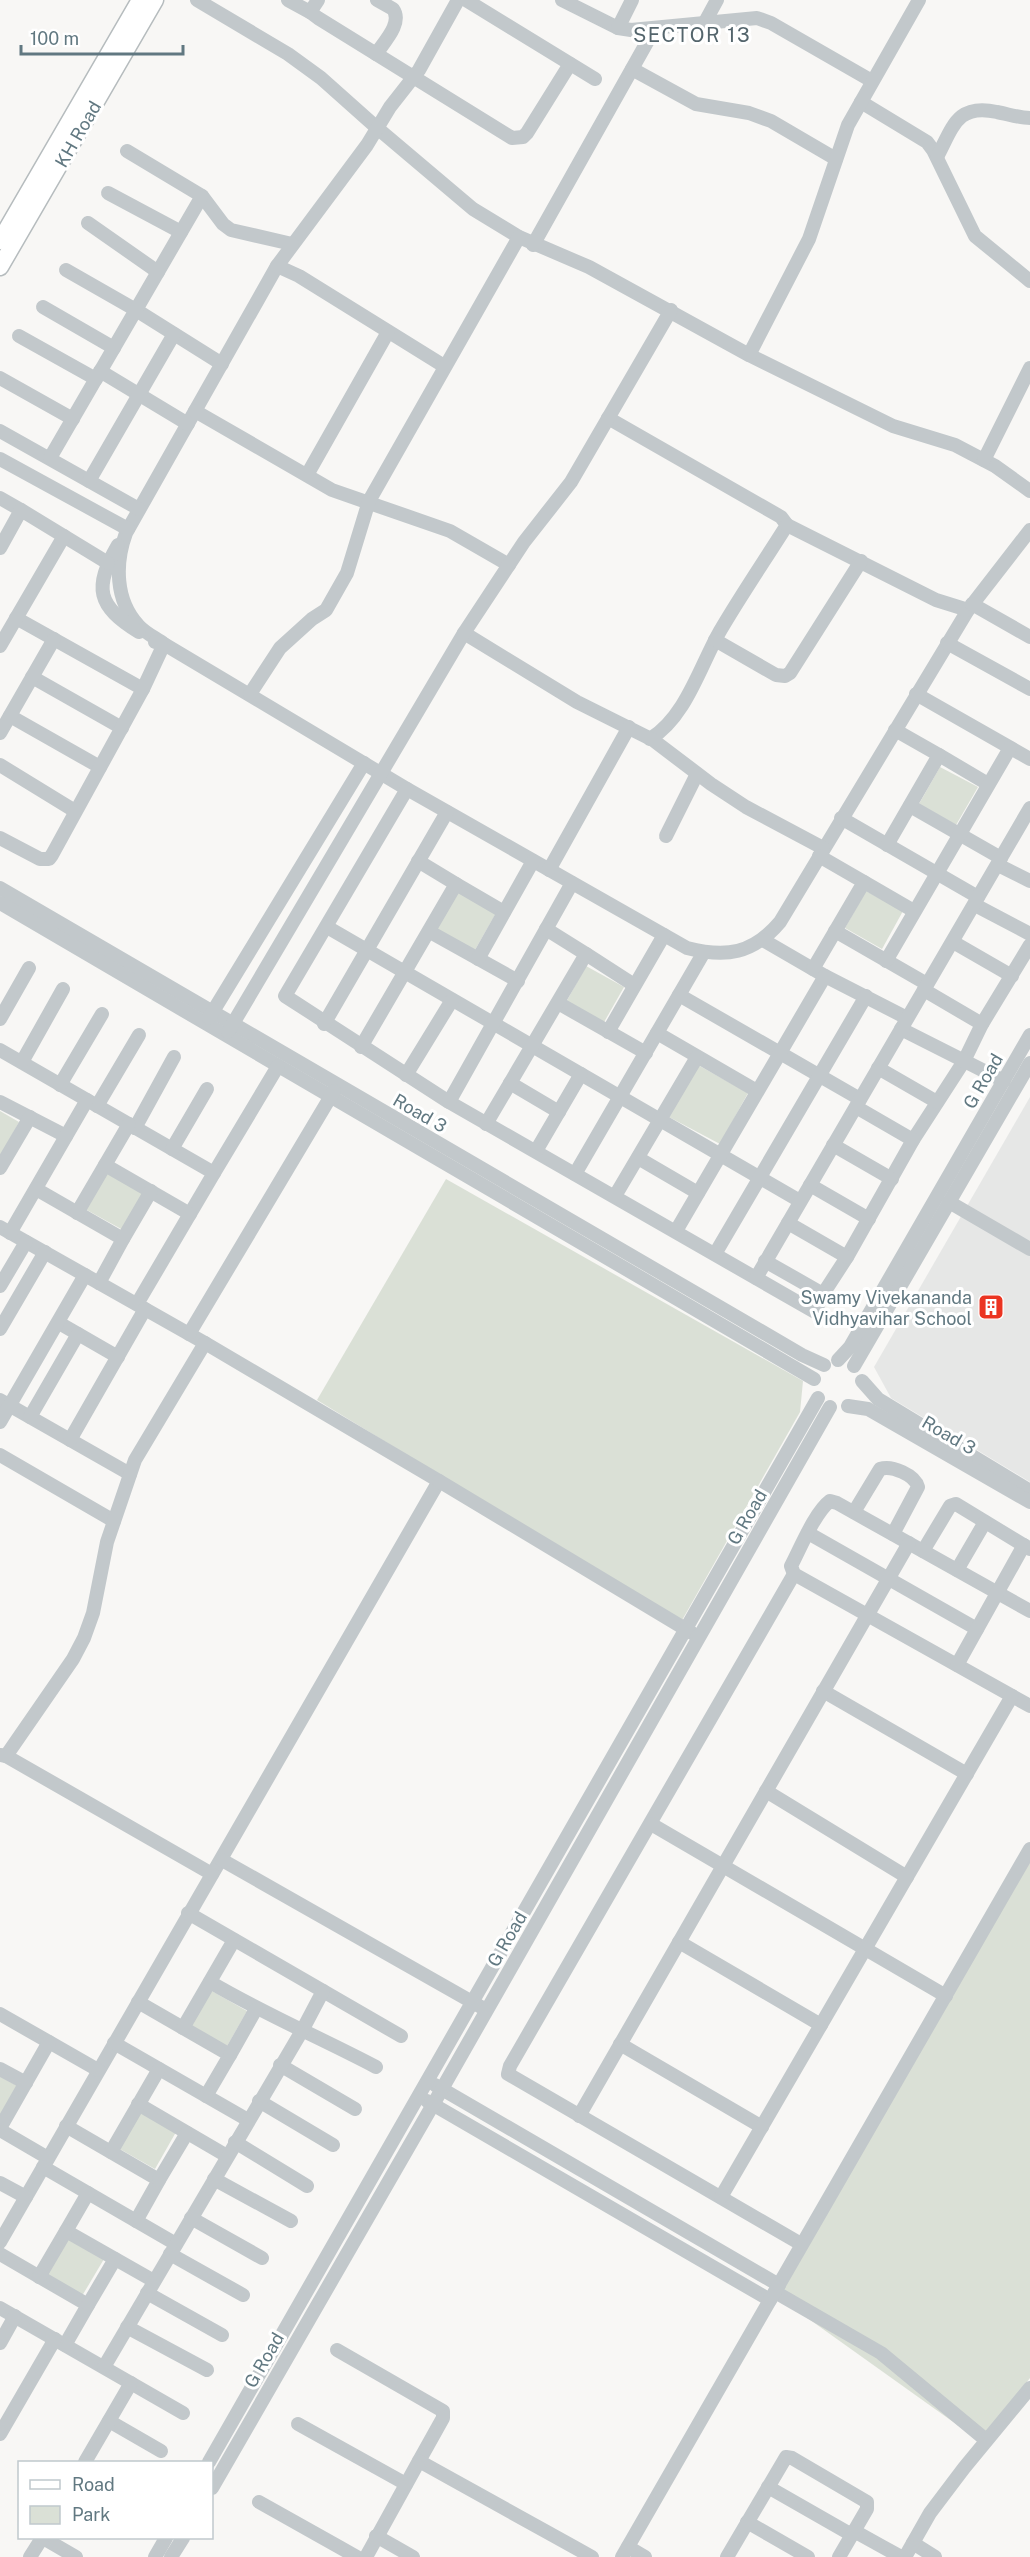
<svg xmlns="http://www.w3.org/2000/svg" width="1030" height="2557" font-family="'Public Sans',sans-serif">
<rect width="100%" height="100%" fill="#f8f7f5"/>
<path fill="#e6e7e6" d="M1030,1097V1482L891,1398L874,1367Z"/>
<g fill="#dae0d6">
<path d="M940,767L978,787L956,825L919,804Z"/>
<path d="M866,891L903,911L882,949L845,928Z"/>
<path d="M458,892L496,913L475,950L437,929Z"/>
<path d="M586,966L624,987L603,1024L565,1004Z"/>
<path d="M698,1065L748,1093L720,1144L669,1117Z"/>
<path d="M0,1111L19,1122L0,1157Z"/>
<path d="M106,1172L144,1192L123,1230L85,1209Z"/>
<path d="M446,1179L803,1381L800,1412L681,1622L317,1400Z"/>
<path d="M1030,1856V2378L984,2436L977,2439L778,2297Z"/>
<path d="M210,1990L247,2011L226,2048L189,2027Z"/>
<path d="M0,2076L17,2086L0,2117Z"/>
<path d="M139,2111L176,2132L155,2169L118,2148Z"/>
<path d="M66,2238L104,2259L82,2296L45,2275Z"/>
</g>
<g fill="none" stroke-linecap="round" stroke-linejoin="round">
<g stroke="#b6bcbe" stroke-width="19">
<g id="major">
<path d="M0,241L140,0"/>
<path d="M0,267L155,0"/>
</g>
</g>
<g stroke="#c2c8cb" stroke-width="14">
<path d="M197,0L288,54L321,78L376,127L473,209L519,237L589,267L749,355L893,426L955,445L995,466L1030,491"/>
<path d="M288,0L310,12"/>
<path d="M318,0L310,12L318,18L512,138L523,137L527,133L570,64"/>
<path d="M458,0L419,70L390,107L367,145L277,266L126,533C115,563 115,600 138,625C145,633 156,638 164,644L407,789L687,948C726,958 753,954 780,922L968,610L1030,530"/>
<path d="M466,0L595,79"/>
<path d="M562,0L618,28L631,30L757,18L771,23L872,81"/>
<path d="M705,22L717,0"/>
<path d="M618,28L632,0"/>
<path d="M376,54C384,42 403,23 393,9L377,0"/>
<path d="M632,69L696,104L749,113L771,121L836,159"/>
<path d="M861,102L927,142L933,150L975,236L1030,281"/>
<path d="M937,157C953,127 957,103 997,112C1008,114 1019,118 1030,118"/>
<path d="M108,193L181,232"/>
<path d="M202,196L223,224L231,230L292,244"/>
<path d="M88,223L158,272"/>
<path d="M533,245L655,28"/>
<path d="M277,266L299,276L444,366"/>
<path d="M66,270L136,310L222,364"/>
<path d="M43,307L114,348"/>
<path d="M19,336L96,379"/>
<path d="M749,355L809,239L848,125L919,0"/>
<path d="M100,371L188,424"/>
<path d="M0,378L73,419"/>
<path d="M195,411L332,490L450,531L509,565"/>
<path d="M608,418L781,517L787,525C765,560 741,595 720,631C700,666 686,717 650,739"/>
<path d="M0,431L139,509"/>
<path d="M50,458L202,196L127,151"/>
<path d="M0,459L128,529"/>
<path d="M984,460L1030,368"/>
<path d="M307,475L388,332"/>
<path d="M89,481L174,334"/>
<path d="M0,498L21,510"/>
<path d="M787,525L936,600L968,610"/>
<path d="M118,545C93,588 97,606 139,632"/>
<path d="M0,548L21,510L108,563"/>
<path d="M972,604L1030,637"/>
<path d="M16,618L143,689"/>
<path d="M464,633L577,702L653,740L711,784L746,807L823,848"/>
<path d="M715,640L776,675L785,676L790,673L861,561"/>
<path d="M947,643L1030,689"/>
<path d="M0,646L64,536"/>
<path d="M32,677L122,728"/>
<path d="M250,694L280,648L312,619L326,610L347,573L369,501L519,237"/>
<path d="M916,694L1030,759"/>
<path d="M10,716L100,767"/>
<path d="M0,733L54,639"/>
<path d="M939,755L988,784"/>
<path d="M0,765L75,811"/>
<path d="M407,789L285,996L449,1102L815,1312L823,1294L847,1257L913,1140L964,1061L982,1024L1030,945"/>
<path d="M910,806L1001,858"/>
<path d="M841,818L978,897"/>
<path d="M666,836L697,774"/>
<path d="M0,838L40,859H49L52,855L143,689L164,644L155,642"/>
<path d="M887,845L939,755L895,730"/>
<path d="M998,865L1030,881"/>
<path d="M549,870L629,727"/>
<path d="M864,882L914,911"/>
<path d="M456,884L504,912"/>
<path d="M0,888L802,1355L824,1365"/>
<path d="M0,903L814,1379"/>
<path d="M975,905L1030,934"/>
<path d="M327,927L800,1201"/>
<path d="M835,931L927,984"/>
<path d="M430,932L518,981"/>
<path d="M763,940L825,976L907,1018"/>
<path d="M953,942L1012,976"/>
<path d="M586,954L634,985"/>
<path d="M478,959L533,861"/>
<path d="M886,961L1010,748"/>
<path d="M813,969L864,882L819,856"/>
<path d="M924,990L982,1024"/>
<path d="M679,995L860,1099"/>
<path d="M558,1003L646,1053"/>
<path d="M209,1018L364,763"/>
<path d="M0,1019L29,968"/>
<path d="M324,1024L447,812"/>
<path d="M901,1029L1004,1081"/>
<path d="M228,1032L464,633L524,542L571,482L671,310"/>
<path d="M608,1032L664,935"/>
<path d="M657,1033L757,1091"/>
<path d="M361,1047L456,884L418,861"/>
<path d="M0,1050L214,1173L137,1304"/>
<path d="M22,1062L63,989"/>
<path d="M878,1068L937,1102"/>
<path d="M406,1075L452,1000"/>
<path d="M510,1083L559,1112"/>
<path d="M60,1085L102,1014"/>
<path d="M0,1102L66,1136"/>
<path d="M449,1102L572,883"/>
<path d="M97,1106L139,1035"/>
<path d="M856,1107L913,1140"/>
<path d="M486,1124L586,954L546,929"/>
<path d="M135,1128L174,1057"/>
<path d="M833,1145L892,1179"/>
<path d="M172,1149L207,1089"/>
<path d="M536,1151L581,1074"/>
<path d="M638,1158L698,1193"/>
<path d="M105,1165L190,1214"/>
<path d="M0,1168L30,1117"/>
<path d="M214,1173L278,1066"/>
<path d="M575,1174L704,952"/>
<path d="M810,1185L869,1219"/>
<path d="M36,1189L123,1239L99,1283"/>
<path d="M615,1196L697,1057"/>
<path d="M949,1202L1030,1249"/>
<path d="M77,1213L129,1124"/>
<path d="M788,1223L847,1257"/>
<path d="M0,1227L205,1343L439,1481L0,2242"/>
<path d="M676,1231L825,976"/>
<path d="M10,1233L87,1100"/>
<path d="M123,1239L151,1191"/>
<path d="M715,1254L866,996"/>
<path d="M765,1261L823,1294"/>
<path d="M756,1278L1030,808"/>
<path d="M0,1286L26,1242"/>
<path d="M59,1323L118,1357"/>
<path d="M0,1329L45,1252"/>
<path d="M189,1334L334,1091"/>
<path d="M838,1360L850,1347L1030,1035"/>
<path d="M854,1366L1030,1063"/>
<path d="M862,1381L878,1399L1030,1491"/>
<path d="M0,1400L130,1474"/>
<path d="M848,1406L868,1409L1030,1502"/>
<path d="M30,1417L78,1334"/>
<path d="M0,1422L85,1275"/>
<path d="M70,1440L145,1309"/>
<path d="M0,1455L114,1521"/>
<path d="M439,1481L692,1633"/>
<path d="M854,1512L880,1469C892,1465 915,1475 918,1487L893,1534"/>
<path d="M808,1533L977,1629"/>
<path d="M923,1551L950,1506L956,1504L1030,1549"/>
<path d="M957,1570L985,1522"/>
<path d="M794,1574L510,2066L508,2074L801,2244"/>
<path d="M1030,1611L837,1503L830,1501C815,1512 800,1549 791,1566L794,1574L1030,1706"/>
<path d="M957,1665L1024,1545"/>
<path d="M823,1691L967,1774"/>
<path d="M0,1755L6,1756L212,1874"/>
<path d="M6,1756L73,1659L84,1638L93,1613L107,1542L135,1460L205,1343"/>
<path d="M766,1791L907,1877"/>
<path d="M651,1824L946,1996"/>
<path d="M222,1860L481,2007"/>
<path d="M188,1913L401,2036"/>
<path d="M679,1942L821,2025"/>
<path d="M210,1982C264,2014 321,2038 376,2067"/>
<path d="M138,2002L230,2055L206,2096"/>
<path d="M0,2014L98,2070"/>
<path d="M183,2028L234,1940"/>
<path d="M114,2043L248,2120"/>
<path d="M620,2044L762,2127"/>
<path d="M230,2055L256,2009"/>
<path d="M280,2065L355,2109"/>
<path d="M0,2069L26,2083"/>
<path d="M435,2085L779,2285"/>
<path d="M259,2101L333,2145"/>
<path d="M427,2101L770,2300"/>
<path d="M138,2104L227,2156"/>
<path d="M579,2116L909,1543"/>
<path d="M66,2126L159,2180L136,2221"/>
<path d="M0,2128L49,2042"/>
<path d="M0,2130L48,2158"/>
<path d="M235,2142L307,2186"/>
<path d="M111,2152L159,2069"/>
<path d="M43,2167L176,2244"/>
<path d="M214,2179L291,2221"/>
<path d="M159,2180L187,2133"/>
<path d="M0,2183L26,2197"/>
<path d="M88,2193L66,2231L154,2281"/>
<path d="M721,2197L1012,1696"/>
<path d="M191,2218L262,2258"/>
<path d="M0,2254L88,2305L65,2345"/>
<path d="M170,2254L243,2295"/>
<path d="M39,2277L66,2231"/>
<path d="M775,2292L881,2353L986,2440"/>
<path d="M147,2293L222,2335"/>
<path d="M88,2305L115,2259"/>
<path d="M0,2308L183,2413"/>
<path d="M127,2327L207,2370"/>
<path d="M0,2343L15,2316"/>
<path d="M337,2350L443,2411V2418L419,2461"/>
<path d="M104,2367L303,2029L323,1991"/>
<path d="M109,2421L161,2451"/>
<path d="M298,2424L406,2484"/>
<path d="M0,2434L55,2339"/>
<path d="M85,2462L131,2383"/>
<path d="M209,2462L818,1398"/>
<path d="M768,2487L852,2535"/>
<path d="M212,2488L442,2089L830,1407"/>
<path d="M259,2502L357,2557"/>
<path d="M747,2522L808,2557"/>
<path d="M854,2531L901,2557"/>
<path d="M376,2536L413,2557"/>
<path d="M43,2538L76,2557"/>
<path d="M913,2543L935,2557"/>
<path d="M628,2547L645,2557"/>
<path d="M30,2557L42,2538"/>
<path d="M155,2557L166,2538"/>
<path d="M171,2557L183,2538"/>
<path d="M366,2557L419,2461L592,2557"/>
<path d="M622,2557L1030,1849"/>
<path d="M727,2557L786,2457L792,2458L867,2502V2509L839,2557"/>
<path d="M905,2557L930,2513L964,2468L1030,2388"/>
</g>
<use href="#major" stroke="#fff" stroke-width="16"/>
</g>
<defs>
<g id="building-square" transform="scale(1.35)"><rect x="-9" y="-9" width="18" height="18" rx="4" fill="#eb3421" stroke="#fff"/><path d="M-4-6H4V6H1V3H-1V6H-4ZM-2.5-4.3h1.7v1.8h-1.7ZM.8-4.3h1.7v1.8H.8ZM-2.5-1h1.7V.8h-1.7ZM.8-1h1.7V.8H.8Z" fill="#fff"/></g>
</defs>
<g fill-rule="evenodd">
<use href="#building-square" x="991" y="1307"/>
</g>
<g text-anchor="middle" dominant-baseline="central" stroke-width="6" stroke-linejoin="round" paint-order="stroke">
<g font-size="18" fill="#617881" stroke="#fff">
<text transform="translate(78 134) rotate(-60)">KH Road</text>
<text transform="translate(983 1081) rotate(-60)">G Road</text>
<text transform="translate(420 1113) rotate(30)">Road 3</text>
<text transform="translate(949 1435) rotate(30)">Road 3</text>
<text transform="translate(747 1517) rotate(-60)">G Road</text>
<text transform="translate(507 1939) rotate(-60)">G Road</text>
<text transform="translate(264 2360) rotate(-60)">G Road</text>
</g>
<g font-size="18" fill="#617881" stroke="#fff" text-anchor="end">
<text x="972" y="1297">Swamy Vivekananda<tspan x="972" dy="21">Vidhyavihar School</tspan></text>
</g>
<g font-size="20" letter-spacing="1.5" fill="#54656c" stroke="#fff">
<text x="692" y="35">SECTOR 13</text>
</g>
</g>
<rect x="18" y="2461" width="195" height="78" fill="#ffffff" stroke="#c0c9cd" stroke-width="1.5"/>
<rect x="30" y="2480" width="30" height="9" fill="#ffffff" stroke="#c0c9cd" stroke-width="1.5"/>
<text x="72" y="2491" font-size="18" fill="#617881">Road</text>
<rect x="30" y="2506" width="30" height="18" fill="#dae0d6" stroke="#c0c9cd" stroke-width="1.5"/>
<text x="72" y="2521" font-size="18" fill="#617881">Park</text>
<path d="M21 45v9h162v-9" fill="none" stroke="#617881" stroke-width="3"/>
<text x="30" y="45" font-size="18" fill="#617881" stroke="#ffffff" stroke-width="4.5" paint-order="stroke">100 m</text>
</svg>
